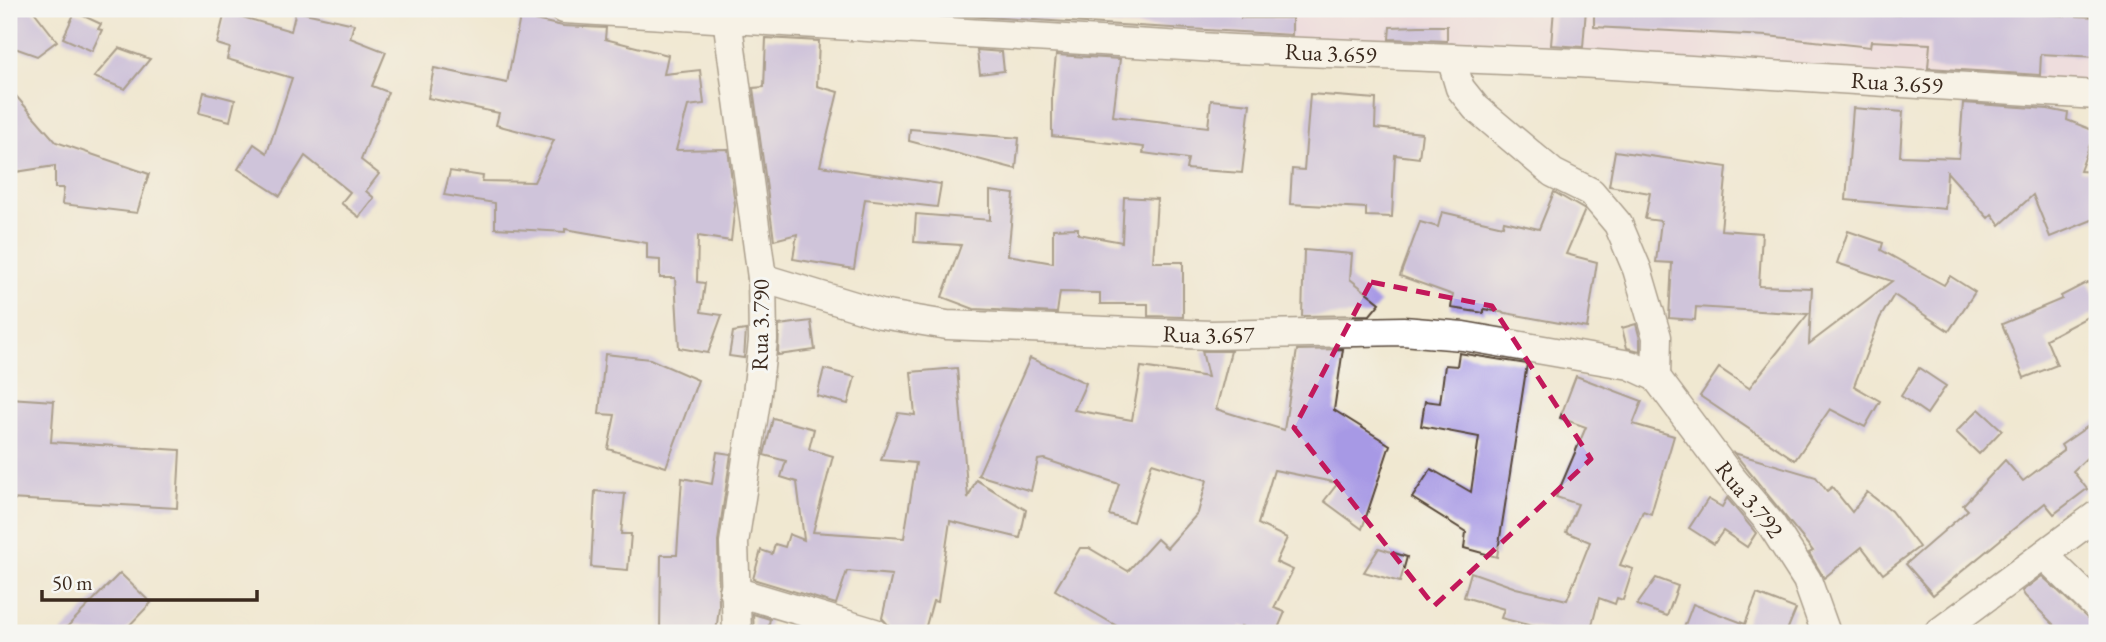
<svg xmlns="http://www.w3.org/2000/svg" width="2106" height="642" font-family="'EB Garamond',serif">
<rect width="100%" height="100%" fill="#f6f6f2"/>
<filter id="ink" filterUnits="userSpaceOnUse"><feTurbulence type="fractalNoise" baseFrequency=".0143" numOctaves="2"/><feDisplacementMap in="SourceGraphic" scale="14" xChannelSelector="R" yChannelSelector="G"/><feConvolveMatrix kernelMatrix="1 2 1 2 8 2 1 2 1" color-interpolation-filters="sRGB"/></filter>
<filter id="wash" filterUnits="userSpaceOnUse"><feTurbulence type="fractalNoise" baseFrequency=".00686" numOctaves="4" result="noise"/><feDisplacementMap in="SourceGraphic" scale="28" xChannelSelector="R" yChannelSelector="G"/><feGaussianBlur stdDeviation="1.57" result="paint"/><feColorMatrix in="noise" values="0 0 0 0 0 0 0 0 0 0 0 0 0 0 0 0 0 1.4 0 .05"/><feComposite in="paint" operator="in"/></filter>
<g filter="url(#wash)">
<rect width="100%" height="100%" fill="#f0e8d1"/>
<path fill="#ecd1ea" d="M888,9H2097V101Z"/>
<g id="blocks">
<g fill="#a799e5">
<path d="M9,9H32L57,41L37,56L9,46Z"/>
<path d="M932,9H1139L1241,13V18H1292V35L932,14Z"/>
<path d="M1554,9H1586L1583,47L1551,45Z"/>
<path d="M1594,9H1845L1899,15V9H2037V14L2097,17V57L2041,54L2040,75L1928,68L1930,44L1871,41L1870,47L1767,36L1594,27Z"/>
<path d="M296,11L354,24L350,38L386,52L372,86L388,92L361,160L379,174L366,191L374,198L359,217L341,203L350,192L305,156L280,196L238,169L254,144L267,153L292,78L227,59L230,48L217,44L225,12L291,31Z"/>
<path d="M75,12L101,24L98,29L102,30L92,51L63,38Z"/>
<path d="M520,17L563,26L606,28L605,39L668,55L664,74L700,70L704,104L688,106L676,150L728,149L735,205L731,241L698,236L697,282L705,283L701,312L722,315L708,353L679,348L675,278H660V260L647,259V243L565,229V232L495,228V203L444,195L450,171L483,176L482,181L534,182L554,140L496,125L499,113L428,98L434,68L507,83Z"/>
<path d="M1419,26H1447V41L1389,39L1390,27Z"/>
<path d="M766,38L819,41L817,86L838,92L820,166L941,184L937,207L865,199L854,269L793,259L797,234L774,240L753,88L764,87Z"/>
<path d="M119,48L150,59L125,89L94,77Z"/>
<path d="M977,50L1002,52L1004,71L980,74Z"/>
<path d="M1056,55L1120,59L1113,116L1208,127L1211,100L1250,104L1242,173L1186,169L1188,159L1143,153L1144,147L1052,136V93Z"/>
<path d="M9,88L56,142L149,174L137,213L62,204L64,188H55V166L9,173Z"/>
<path d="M204,92L235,100L230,121L199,113Z"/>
<path d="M1310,94L1376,99L1375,128L1422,133L1419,158L1395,155L1392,217L1366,216V208L1290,204L1292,169L1304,170Z"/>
<path d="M1963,103L2048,109L2068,113L2067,120L2095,131L2080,171L2097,172V218L2050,237L2033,195L2000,225L1992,214L1988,218L1947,172L1945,209L1846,200L1853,108L1903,112L1900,156L1959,158Z"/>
<path d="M910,129L1019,138L1016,169L909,141Z"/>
<path d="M1615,151L1727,167L1721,230L1762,233L1759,286L1812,288L1809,344L1892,281L1837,263L1848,231L1883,243L1881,250L1944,285L1950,276L1975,292L1949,331L1894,295L1880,318L1854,386L1880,401L1865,427L1830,409L1795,460L1700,396L1719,368L1749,388L1808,314L1696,307L1695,320L1669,318L1672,263L1656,262L1661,221L1645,219L1650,193L1609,186Z"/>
<path d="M990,191L1014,194L1008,255L1053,263V229L1078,228V234L1122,242L1124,197L1157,199L1153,262H1183V317L1148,316V304H1100V293L1060,292L1057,313L974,309L942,297L961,245L914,242L916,214L990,220Z"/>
<path d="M1554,192L1585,210L1566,254L1597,262L1587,328L1484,309V313L1451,308L1453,295L1400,276L1420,222L1438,227L1442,212L1503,226L1504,221L1539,229Z"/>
<path d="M1304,250L1352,254L1350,279L1380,303L1370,315L1302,316Z"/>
<path d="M2088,282L2097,299V312L2046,339L2057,365L2024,378L2002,324L2062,299L2061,296Z"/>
<path d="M811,321L815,350L778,355L779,325Z"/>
<path d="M1636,324L1640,339V351L1627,348L1622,328Z"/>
<path d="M746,330L744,358L729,356L733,332Z"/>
<path d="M1343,349L1334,410L1390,445L1362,529L1324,501L1338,483L1274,470L1258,524L1287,538L1276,562L1293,570L1274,608L1285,612L1276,633H1257L1241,626L1238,633H1129L1055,590L1080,548H1089L1128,571L1157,539L1167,548L1198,513L1207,480L1152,463L1133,522L1109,515L1119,484L1044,459L1038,460L1031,491L978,475L1030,358L1086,383L1074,410L1132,420L1141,367L1208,377L1202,351H1231L1216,409L1284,430L1297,350Z"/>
<path d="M1459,353L1527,364L1497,557L1464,548L1466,532L1412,498L1431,469L1471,492L1479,437L1421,426L1425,401L1440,403L1445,365L1457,366Z"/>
<path d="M605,354L650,359L698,380L666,467L608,449L615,415L599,414Z"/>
<path d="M957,368L968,498L976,480L1026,510L1020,538L950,521L938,602L933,601L924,633L891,628L882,618L892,575L847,571L836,604L753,579L761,550L772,554L775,544L785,547L789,534L804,540L797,482L781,477L786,461L764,455L773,418L814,429L809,449L833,456L813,532L904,538L916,463L881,460L898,413L915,415L911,372Z"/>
<path d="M1919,368L1946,386L1927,414L1901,396Z"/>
<path d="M824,369L855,377L848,404L817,396Z"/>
<path d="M1576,376L1642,401L1633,424L1674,436L1651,514L1643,511L1620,565L1633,569L1623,600L1617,598L1615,604L1599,598L1590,633H1559L1501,618L1504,609L1464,597L1471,572L1516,588L1567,600L1590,542L1566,532L1578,504L1556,497L1586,427L1560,418Z"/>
<path d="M9,398L54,401L51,442L180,450L177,508L9,499Z"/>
<path d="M1979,409L2002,430L1979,454L1956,432Z"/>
<path d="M2097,420V448L2073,471L2087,489L2054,514L2045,503L1933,595L1906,564L1968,510L1963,505L2005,460L2023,481L2064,450L2061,445Z"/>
<path d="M717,452L731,454L718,541L719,607L716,633H660L661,555H677L682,478L712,484Z"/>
<path d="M1734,453L1816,477L1827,491L1832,487L1852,512L1867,492L1891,511L1919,547L1883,574L1862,547L1824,578L1809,553L1813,551Z"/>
<path d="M595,491L625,494L621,534H631L628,570L591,567Z"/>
<path d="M1727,498L1756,533L1747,547L1723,531L1714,544L1689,528L1708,499L1722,507Z"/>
<path d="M1379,548L1407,557L1400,582L1364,572Z"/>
<path d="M120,573L151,603L122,633H61Z"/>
<path d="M2042,576L2097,627V633H2062L2025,596L2022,591Z"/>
<path d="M1656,578L1678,586L1667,616L1637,605Z"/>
<path d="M1757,594L1796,609L1786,633H1682L1693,604L1745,624Z"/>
<path d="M753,614L770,619L767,633H754Z"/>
</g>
</g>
</g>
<g filter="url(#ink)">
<use href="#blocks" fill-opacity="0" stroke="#564639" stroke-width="2"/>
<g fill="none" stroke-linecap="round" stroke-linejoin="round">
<g stroke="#564639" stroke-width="31">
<g id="street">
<path id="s1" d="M564,9L1234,49L1579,63L2097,95"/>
<path d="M727,18L762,278L763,340L757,394L734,543L737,633"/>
<path d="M1451,58L1460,88L1476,108L1553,173L1591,192L1618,224L1637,269L1657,337L1656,377"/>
<path id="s2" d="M762,278L881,314L947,325L1211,335L1403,331L1463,336L1630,365L1656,377L1730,476L1771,524L1807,580L1826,633"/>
<path d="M2045,556L2097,607"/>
<path d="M734,591L875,633"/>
<path d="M1938,633L2097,515"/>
</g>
</g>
<use href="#street" stroke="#fff" stroke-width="28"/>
</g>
</g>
<path d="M0 0H2106V642H0ZM1371,282L1492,306L1591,459L1434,606L1294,428Z" fill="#f0e8d1" fill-opacity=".55" fill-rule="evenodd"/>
<path fill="none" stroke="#c2185b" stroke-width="5" stroke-dasharray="14 9" stroke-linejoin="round" d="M1371,282L1492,306L1591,459L1434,606L1294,428Z"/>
<g text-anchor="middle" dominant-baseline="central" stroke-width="6" stroke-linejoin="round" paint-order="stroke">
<g font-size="23" fill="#3b2a1e" stroke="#f6f6f2">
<text stroke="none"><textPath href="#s1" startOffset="768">Rua 3.659</textPath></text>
<text stroke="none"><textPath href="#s1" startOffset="1335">Rua 3.659</textPath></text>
<text transform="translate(760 325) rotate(-89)">Rua 3.790</text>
<text stroke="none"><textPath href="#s2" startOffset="453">Rua 3.657</textPath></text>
<text stroke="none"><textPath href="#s2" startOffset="1060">Rua 3.792</textPath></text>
</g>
</g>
<rect width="2106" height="642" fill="none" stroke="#f6f6f2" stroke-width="35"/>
<path d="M42 590v10h215v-10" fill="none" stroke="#3b2a1e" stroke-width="3.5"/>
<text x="52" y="590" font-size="21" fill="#3b2a1e" stroke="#f6f6f2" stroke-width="5" paint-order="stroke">50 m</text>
</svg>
